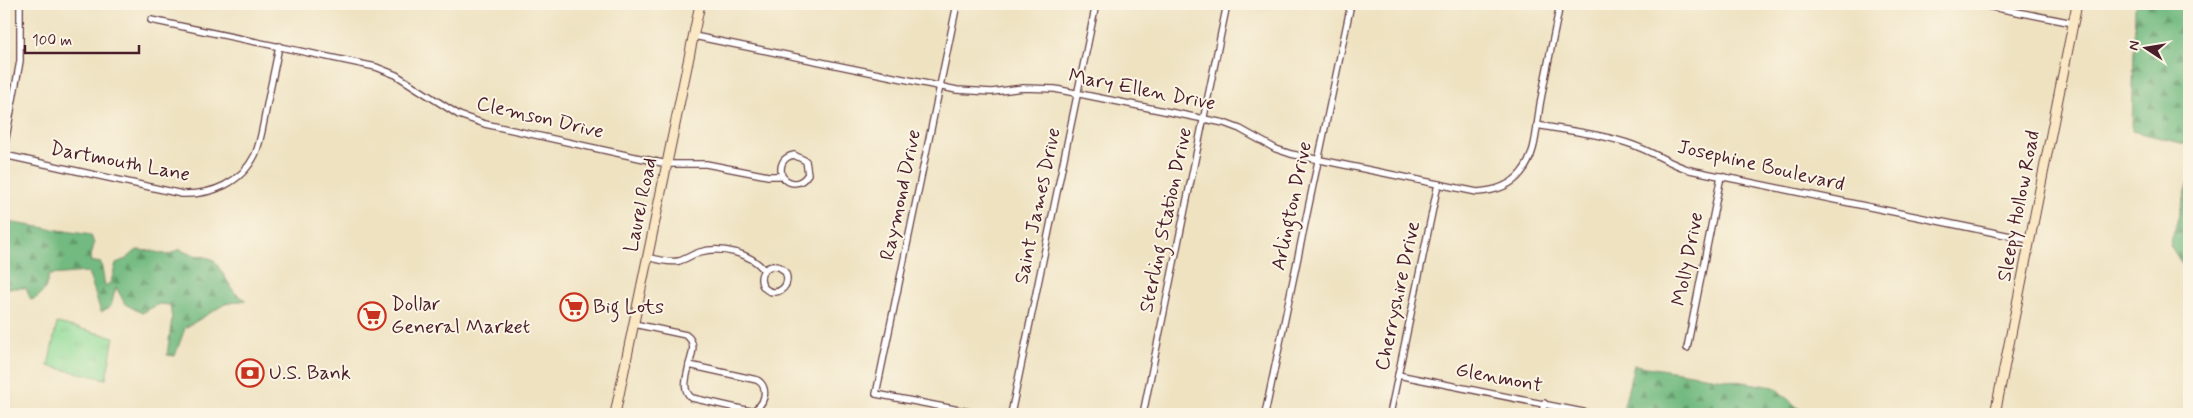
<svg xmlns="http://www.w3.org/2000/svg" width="2193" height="418" font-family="Mynerve,sans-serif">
<defs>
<pattern id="grass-tufts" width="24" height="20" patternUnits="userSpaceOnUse" patternTransform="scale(1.25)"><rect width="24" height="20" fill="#8eda97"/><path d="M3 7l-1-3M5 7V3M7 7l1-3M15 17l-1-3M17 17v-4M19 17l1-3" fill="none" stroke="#7cbb82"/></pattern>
<pattern id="forest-firs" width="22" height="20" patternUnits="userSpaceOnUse" patternTransform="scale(1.25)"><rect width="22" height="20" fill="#72ba80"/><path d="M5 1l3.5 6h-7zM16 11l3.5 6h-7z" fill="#609769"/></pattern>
</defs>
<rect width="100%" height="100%" fill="#fcf5e5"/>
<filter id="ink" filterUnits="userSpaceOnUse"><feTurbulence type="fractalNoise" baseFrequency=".02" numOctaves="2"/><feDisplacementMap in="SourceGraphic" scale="10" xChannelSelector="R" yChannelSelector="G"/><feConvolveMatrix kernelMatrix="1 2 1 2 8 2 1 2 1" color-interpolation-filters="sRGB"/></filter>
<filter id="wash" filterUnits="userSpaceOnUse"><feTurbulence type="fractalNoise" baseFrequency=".0096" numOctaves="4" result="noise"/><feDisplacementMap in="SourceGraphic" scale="20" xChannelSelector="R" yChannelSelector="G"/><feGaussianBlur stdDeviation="1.12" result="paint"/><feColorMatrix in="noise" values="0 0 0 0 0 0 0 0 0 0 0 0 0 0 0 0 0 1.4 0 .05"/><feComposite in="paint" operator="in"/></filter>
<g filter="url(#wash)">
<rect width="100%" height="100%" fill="#eee2c1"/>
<path fill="url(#grass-tufts)" stroke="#6c7c61" d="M57,323L114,337L106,379L48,366Z"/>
<g fill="url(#forest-firs)" stroke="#5e6c56">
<path d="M2138,4H2189V145L2132,131L2135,8Z"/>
<path d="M2189,181V275L2170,245Z"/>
<path d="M7,222L91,235L94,244L90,261L101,263L105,286L111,282L116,263L126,259L137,250L152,251L168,255L180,249C191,257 202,254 214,260L235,293L246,300L225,304L185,328L175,356L167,355L172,318L170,305L159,304L142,313L125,304L116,287L111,306L101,312L88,272L49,275C46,287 44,296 31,300L26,288H4V230Z"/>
<path d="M1634,365L1774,387L1805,414H1622Z"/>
</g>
</g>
<g filter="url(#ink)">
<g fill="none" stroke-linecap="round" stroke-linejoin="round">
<g stroke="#633c42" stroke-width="8">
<g id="street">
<path d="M957,4L876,394L980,414"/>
<path d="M1977,4L2073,23"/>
<path d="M151,20L376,67L396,75L459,115L485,124L667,164H706L768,176H782C790,186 801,185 808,174L806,161L794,155C783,157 779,165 782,176"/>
<path d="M694,36L957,90L992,92L1023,88L1055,89L1224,123L1240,129L1276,149L1291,154L1477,192C1494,191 1510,187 1521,173C1538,153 1536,123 1541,99C1547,67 1554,35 1560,4"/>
<path d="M1537,125C1569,131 1602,134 1633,145C1653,152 1670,164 1690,170L2030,240"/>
<path d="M4,149L20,61V4"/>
<path d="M4,155L182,194C212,195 241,183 255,155C261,141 263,125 266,110C270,89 275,68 279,46"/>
<path d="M648,257C658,260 669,263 679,261C686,259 693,254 700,252C721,246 751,253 764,270"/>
<circle cx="774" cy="279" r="13"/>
<path d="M634,324L686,335C697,343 692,354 689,365"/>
<path d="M1687,348L1721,176"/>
<path d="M689,365L757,380C770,387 765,408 750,411L692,398C681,390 687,377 689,365Z"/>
<path d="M1398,375L1593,414"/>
<path d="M1011,414L1096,4"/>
<path d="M1143,414L1227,4"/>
<path d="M1265,414L1351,4"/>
<path d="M1390,414L1438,184"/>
<path d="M1542,414L1544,403"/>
</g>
</g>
<g stroke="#633c42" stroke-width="11">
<g id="secondary">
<path d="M615,414L700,4"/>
<path d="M1995,414L2077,4"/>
</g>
</g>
<use href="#street" stroke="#fff" stroke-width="5.5"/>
<use href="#secondary" stroke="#fae7c3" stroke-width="9"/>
</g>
</g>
<defs>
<g id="supermarket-ring" transform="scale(1.4375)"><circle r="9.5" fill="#fcf5e5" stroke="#c8321e" stroke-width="1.5"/><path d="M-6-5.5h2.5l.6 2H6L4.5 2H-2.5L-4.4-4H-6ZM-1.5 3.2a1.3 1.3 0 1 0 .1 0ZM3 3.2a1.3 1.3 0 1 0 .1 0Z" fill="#c8321e"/></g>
<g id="bank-ring" transform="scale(1.4375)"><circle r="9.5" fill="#fcf5e5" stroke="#c8321e" stroke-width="1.5"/><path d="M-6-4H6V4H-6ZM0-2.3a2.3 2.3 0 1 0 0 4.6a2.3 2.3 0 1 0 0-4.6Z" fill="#c8321e"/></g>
</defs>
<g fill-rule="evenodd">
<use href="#supermarket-ring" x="574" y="307"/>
<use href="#supermarket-ring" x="372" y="316"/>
<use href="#bank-ring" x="250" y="373"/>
</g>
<g text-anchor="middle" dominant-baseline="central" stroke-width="4" stroke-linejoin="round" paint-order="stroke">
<g font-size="20" fill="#4a1f2b" stroke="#fcf5e5">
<text transform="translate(1142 90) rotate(11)">Mary Ellen Drive</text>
<text transform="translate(540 118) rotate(13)">Clemson Drive</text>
<text transform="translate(120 162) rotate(11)">Dartmouth Lane</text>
<text transform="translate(1761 166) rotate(13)">Josephine Boulevard</text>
<text transform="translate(901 195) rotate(-78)">Raymond Drive</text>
<text transform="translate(641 205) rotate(-78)">Laurel Road</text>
<text transform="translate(1038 206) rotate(-78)">Saint James Drive</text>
<text transform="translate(1292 206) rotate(-78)">Arlington Drive</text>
<text transform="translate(2019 206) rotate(-79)">Sleepy Hollow Road</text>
<text transform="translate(1166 220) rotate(-78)">Sterling Station Drive</text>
<text transform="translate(1688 259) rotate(-79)">Molly Drive</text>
<text transform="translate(1398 296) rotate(-78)">Cherryshire Drive</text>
<text transform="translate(1499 378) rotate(11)">Glenmont</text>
</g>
<g font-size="20" fill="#4a1f2b" stroke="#fcf5e5" text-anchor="start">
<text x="391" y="304">Dollar<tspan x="391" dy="23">General Market</tspan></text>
<text x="593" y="307">Big Lots</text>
<text x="269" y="373">U.S. Bank</text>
</g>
</g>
<rect width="2193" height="418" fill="none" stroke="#fcf5e5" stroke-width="20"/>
<g transform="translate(2146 48) rotate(282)" stroke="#fcf5e5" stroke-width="4" paint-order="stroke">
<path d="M0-4L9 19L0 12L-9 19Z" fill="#4a1f2b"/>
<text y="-8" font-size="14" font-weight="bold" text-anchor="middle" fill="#4a1f2b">N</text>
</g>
<path d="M25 45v8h114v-8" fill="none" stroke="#4a1f2b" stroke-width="2.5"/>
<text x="32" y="45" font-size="15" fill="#4a1f2b" stroke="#fcf5e5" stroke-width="4" paint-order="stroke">100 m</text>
</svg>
